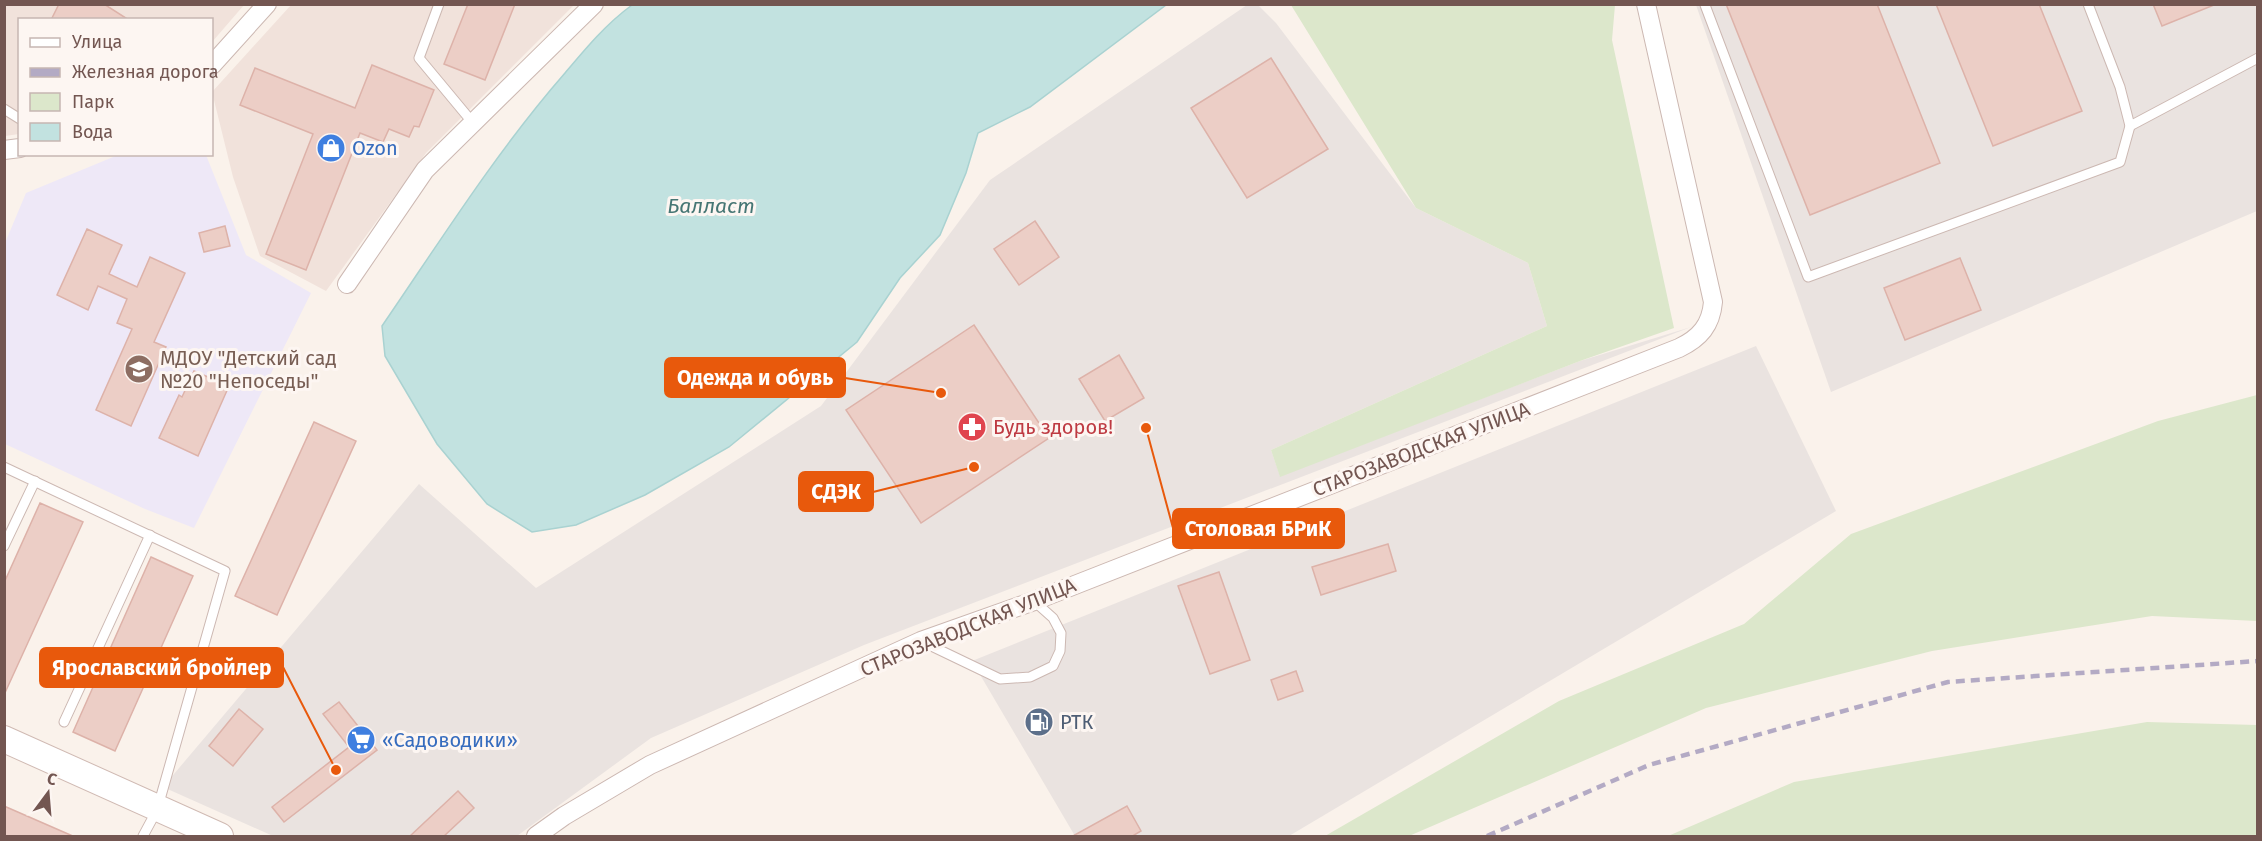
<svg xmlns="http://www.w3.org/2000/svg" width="2262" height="841" font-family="'Fira Sans',sans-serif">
<rect width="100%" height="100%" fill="#faf2eb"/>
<g fill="#f1e2db">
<path d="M4,5H244L212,42V20H20L19,134L5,136Z"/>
<path d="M291,5H574L426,153L326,291L260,256L233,177L212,92Z"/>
</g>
<g fill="#eae3e0">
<path d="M1247,5H1258L1276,23L1416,208L1528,263L1547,326L1271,450L1280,476L1580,361L1691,327L864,645L651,738L517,836H273L163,787L419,484L536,588L821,406L990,180Z"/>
<path d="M1696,5H2257V211L1831,392Z"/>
<path d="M1756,346L1836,511L1289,836H1075L972,661Z"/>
</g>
<path fill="#eee8f7" d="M118,155H206L246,255L311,293L194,528L145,509L5,444V243L26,193Z"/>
<g fill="#dce7cb">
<path d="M1291,5H1615L1612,40L1674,328L1580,361L1280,477L1271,450L1547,326L1528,263L1416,208Z"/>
<path d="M2257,395V621L2152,616L1932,651L1706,708L1409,836H1325L1559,701L1744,624L1851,534L2158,421Z"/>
<path d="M2147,722L2257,725V836H1668L1794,782Z"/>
</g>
<path fill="#c2e2e0" stroke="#a9d2d1" stroke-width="1.5" d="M632,5H1166L1030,107L978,133L966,173L940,235L900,278L857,342L729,447L645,495L576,525L532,532L487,504L437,444L385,356L382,326C441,240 496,152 565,73C586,48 606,24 632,5Z"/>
<g fill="#eccec6" stroke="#ddb2a9" stroke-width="1.5">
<path d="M59,4H104L129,20H51Z"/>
<path d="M468,4H515L485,80L444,64Z"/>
<path d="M1726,4H1877L1940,163L1810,215Z"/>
<path d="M1936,4H2039L2082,111L1993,146Z"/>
<path d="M2153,4H2214V5L2162,26Z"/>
<path d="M1271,58L1328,149L1247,198L1191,108Z"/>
<path d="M372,65L434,90L419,127L414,126L409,137L389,129L383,142L360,133L306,270L266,254L313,134L240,105L255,68L355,108Z"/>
<path d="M1035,221L1059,257L1019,285L994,249Z"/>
<path d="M225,226L230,246L204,252L199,233Z"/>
<path d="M87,229L122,245L109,274L137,287L150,257L185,273L154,342L166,347L131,426L96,410L132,329L117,323L127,299L98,286L88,310L57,295Z"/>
<path d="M1960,258L1981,310L1905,340L1884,288Z"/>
<path d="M974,325L1049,438L921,523L846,410Z"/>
<path d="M1119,355L1144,398L1105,421L1079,379Z"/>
<path d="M194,371L229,386L198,456L159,438L179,395L182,397Z"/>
<path d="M314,422L356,441L277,615L235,596Z"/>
<path d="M40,503L83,522L4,695V583Z"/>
<path d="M1388,544L1396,571L1321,595L1312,567Z"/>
<path d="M151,557L193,576L115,751L73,732Z"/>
<path d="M1219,572L1250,660L1210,674L1178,586Z"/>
<path d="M1296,671L1303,691L1278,700L1271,680Z"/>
<path d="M339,702L377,750L284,822L272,807L349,747L323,714Z"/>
<path d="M239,709L263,729L233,766L209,746Z"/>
<path d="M458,791L474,808L443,837H409Z"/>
<path d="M4,806L75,837H4Z"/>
<path d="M1127,806L1141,831L1131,837H1071Z"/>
</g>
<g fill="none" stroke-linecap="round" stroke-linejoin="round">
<g stroke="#ccb8b2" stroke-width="11">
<g id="lane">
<path d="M439,4L419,58L473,123"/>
<path d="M1705,5L1808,277L2120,162L2130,126L2120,87L2088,4"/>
<path d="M4,109L20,119"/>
<path d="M2130,126L2258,58"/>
<path d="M4,467L225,571L157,810L143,836"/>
<path d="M4,546L35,481"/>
<path d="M923,642L1000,679L1030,677L1053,666L1060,651L1061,633L1053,618L1034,601"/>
<path d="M64,722L150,535"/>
</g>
</g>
<g stroke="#ccb8b2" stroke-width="20">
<g id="street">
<path d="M212,65L267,4"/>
<path d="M4,150L20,148"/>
<path d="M347,284L425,170L594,4"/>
<path d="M536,836L564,816L650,765L921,641L1034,601L1679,348C1700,338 1711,325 1713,302L1646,4"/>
</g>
</g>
<g stroke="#d0bab3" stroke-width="28">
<path id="secondary" d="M4,739L220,836"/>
</g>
<use href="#lane" stroke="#fff" stroke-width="9"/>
<use href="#street" stroke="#fff" stroke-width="18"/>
<use href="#secondary" stroke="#fff" stroke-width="26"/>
<path stroke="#b3aac4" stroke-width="4.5" stroke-dasharray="9 6" stroke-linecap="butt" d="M1487,836L1649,765L1948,682L2258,661"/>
</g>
<defs>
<g id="shop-disc" transform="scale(1.5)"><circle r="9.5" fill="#3f7fe0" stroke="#fdf6f2"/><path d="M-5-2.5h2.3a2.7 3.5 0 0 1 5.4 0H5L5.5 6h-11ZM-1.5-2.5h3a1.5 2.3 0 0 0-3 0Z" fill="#fff"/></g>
<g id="school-disc" transform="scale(1.5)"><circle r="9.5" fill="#8d6e63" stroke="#fdf6f2"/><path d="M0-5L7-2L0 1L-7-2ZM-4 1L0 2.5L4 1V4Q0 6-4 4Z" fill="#fff"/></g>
<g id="pharmacy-disc" transform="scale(1.5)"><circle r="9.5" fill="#e0444e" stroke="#fdf6f2"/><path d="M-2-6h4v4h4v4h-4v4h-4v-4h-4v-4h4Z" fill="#fff"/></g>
<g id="fuel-disc" transform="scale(1.5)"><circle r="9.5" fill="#5c6f8a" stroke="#fdf6f2"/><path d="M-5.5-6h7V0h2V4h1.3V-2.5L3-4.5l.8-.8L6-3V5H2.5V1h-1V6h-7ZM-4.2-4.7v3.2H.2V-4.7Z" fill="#fff"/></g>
<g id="supermarket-disc" transform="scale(1.5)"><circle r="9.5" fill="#3f7fe0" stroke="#fdf6f2"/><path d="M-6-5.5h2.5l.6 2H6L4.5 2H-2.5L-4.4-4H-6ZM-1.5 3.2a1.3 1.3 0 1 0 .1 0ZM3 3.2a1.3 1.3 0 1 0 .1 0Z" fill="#fff"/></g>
</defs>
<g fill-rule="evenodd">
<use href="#shop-disc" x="331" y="148"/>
<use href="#school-disc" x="139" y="369"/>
<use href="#pharmacy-disc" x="972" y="427"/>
<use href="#fuel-disc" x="1039" y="722"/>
<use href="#supermarket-disc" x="361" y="740"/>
</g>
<g text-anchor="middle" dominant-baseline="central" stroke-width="6" stroke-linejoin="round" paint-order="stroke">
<g font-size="20" fill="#366cbe" stroke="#fdf6f2" text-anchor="start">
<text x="352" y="148">Ozon</text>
<text x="382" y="740">«Садоводики»</text>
</g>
<g font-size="20" fill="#785e54" stroke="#fdf6f2" text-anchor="start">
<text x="160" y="358">МДОУ "Детский сад<tspan x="160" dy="23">№20 "Непоседы"</tspan></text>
</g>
<g font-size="20" fill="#be3a42" stroke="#fdf6f2" text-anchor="start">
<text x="993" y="427">Будь здоров!</text>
</g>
<g font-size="20" fill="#735651" stroke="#fdf6f2">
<text transform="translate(1421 449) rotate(-21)">СТАРОЗАВОДСКАЯ УЛИЦА</text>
<text transform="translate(968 627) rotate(-22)">СТАРОЗАВОДСКАЯ УЛИЦА</text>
</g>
<g font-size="20" fill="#4e5e75" stroke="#fdf6f2" text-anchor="start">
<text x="1060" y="722">РТК</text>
</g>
<g font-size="21" font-style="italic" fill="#467674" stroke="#fdf6f2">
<text x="711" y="206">Балласт</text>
</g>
</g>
<path fill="none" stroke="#e8590c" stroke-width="2" d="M941 393L845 378M974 467L873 492M1146 428L1173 528M336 770L283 667"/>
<g fill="#e8590c" stroke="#fdf6f2" stroke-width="2">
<circle cx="941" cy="393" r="6"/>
<circle cx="974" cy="467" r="6"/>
<circle cx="1146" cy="428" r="6"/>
<circle cx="336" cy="770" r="6"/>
</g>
<g fill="#e8590c" stroke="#e8590c" stroke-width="2">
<rect x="665" y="358" width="180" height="39" rx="6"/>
<rect x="799" y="472" width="74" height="39" rx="6"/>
<rect x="1173" y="509" width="171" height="39" rx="6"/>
<rect x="40" y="648" width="243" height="39" rx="6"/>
</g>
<g font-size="21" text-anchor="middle" font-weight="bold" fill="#fff">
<text x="755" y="385">Одежда и обувь</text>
<text x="836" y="499">СДЭК</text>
<text x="1258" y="536">Столовая БРиК</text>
<text x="162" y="675">Ярославский бройлер</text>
</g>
<rect width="2262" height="841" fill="none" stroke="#735651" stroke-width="12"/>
<rect x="18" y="18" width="195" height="138" fill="#fdf6f2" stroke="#c6b6b2" stroke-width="1.5"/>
<rect x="30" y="38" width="30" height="9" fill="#ffffff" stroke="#c6b6b2" stroke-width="1.5"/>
<text x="72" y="48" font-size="18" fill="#735651">Улица</text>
<rect x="30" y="68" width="30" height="9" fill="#b3aac4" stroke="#c6b6b2" stroke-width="1.5"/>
<text x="72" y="78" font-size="18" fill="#735651">Железная дорога</text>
<rect x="30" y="93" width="30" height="18" fill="#dce7cb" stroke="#c6b6b2" stroke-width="1.5"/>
<text x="72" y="108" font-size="18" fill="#735651">Парк</text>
<rect x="30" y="123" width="30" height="18" fill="#c2e2e0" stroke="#c6b6b2" stroke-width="1.5"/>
<text x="72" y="138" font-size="18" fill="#735651">Вода</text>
<g transform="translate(48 793) rotate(16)" stroke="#fdf6f2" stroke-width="4.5" paint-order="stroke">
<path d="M0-4.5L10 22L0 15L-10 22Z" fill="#735651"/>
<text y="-9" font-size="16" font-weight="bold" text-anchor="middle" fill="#735651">С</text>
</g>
</svg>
